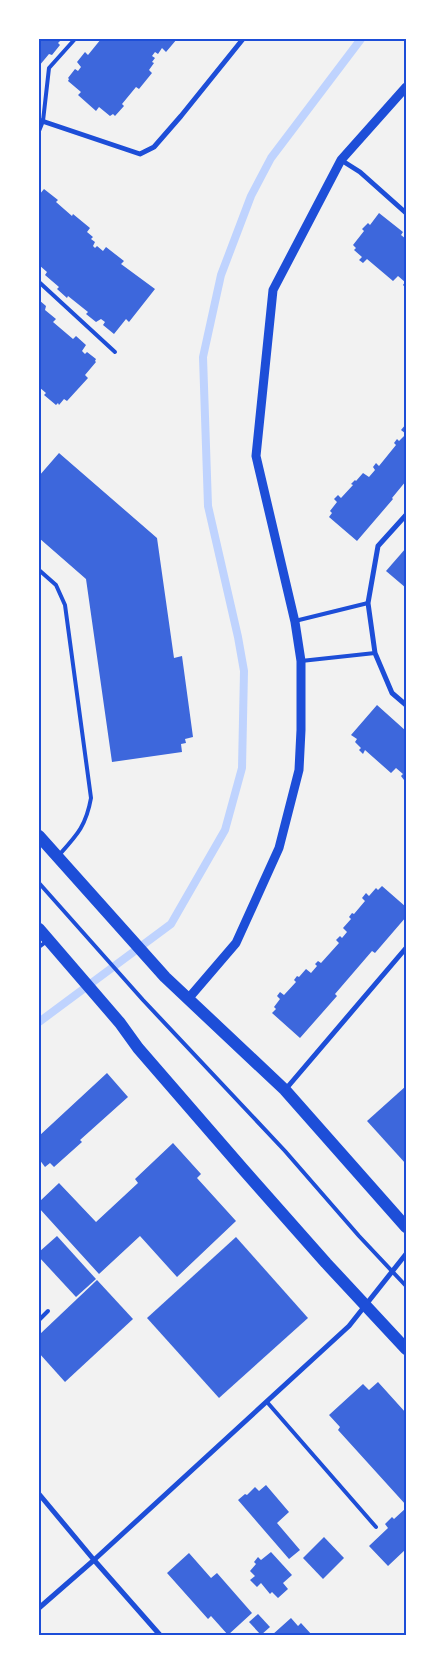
<svg xmlns="http://www.w3.org/2000/svg" width="445" height="1674" font-family="'Noto Sans',sans-serif">
<rect width="100%" height="100%" fill="#f2f2f2"/>
<g fill="none" stroke-linecap="round" stroke-linejoin="round">
<path stroke="#bfd3fe" stroke-width="8" d="M39,1022L171,924L225,830L242,768L244,671L238,637L208,506L203,357L221,275L251,196L271,158L361,39"/>
</g>
<g fill="#3d67dc">
<path d="M39,39H57L60,41L58,43L60,45L52,55L49,54L39,66Z"/>
<path d="M101,39H177L166,52L162,48L158,54L155,52L152,56L155,58L152,62L154,63L149,70L152,73L139,89L136,87L122,104L124,106L115,116L113,114L110,116L99,107L96,111L78,95L81,92L68,81L69,79L68,78L75,69L78,71L81,67L77,62L85,52L88,55Z"/>
<path d="M44,189L58,200L56,202L72,216L73,214L90,228L87,232L93,237L91,239L95,242L93,246L95,248L97,246L103,251L106,247L124,261L121,264L155,289L129,322L126,319L114,334L103,325L105,322L101,319L96,322L86,314L88,312L68,296L67,298L57,289L59,287L45,275L47,272L39,265V195Z"/>
<path d="M379,213L403,232L401,235L406,239V288L403,285L405,282L398,276L393,281L367,259L363,263L359,260L362,257L354,250L356,248L353,245L364,231L362,229L368,223L370,225Z"/>
<path d="M39,300L46,306L45,310L56,319L53,322L73,339L76,336L86,345L82,351L85,354L87,352L96,359L95,361L96,362L85,375L88,378L67,401L64,399L59,405L58,403L56,405L44,395L46,393L39,387Z"/>
<path d="M406,424V481L392,498L393,499L357,541L329,517L332,513L330,511L337,502L334,499L338,495L341,498L353,485L351,484L355,480L356,481L363,473L369,477L375,470L373,467L376,463L379,466L396,445L394,443L397,439L399,441L406,434L401,430Z"/>
<path d="M59,453L157,538L174,658L182,656L193,737L185,739L186,743L181,744L182,752L112,762L86,579L39,538V476Z"/>
<path d="M406,548V588L386,571Z"/>
<path d="M377,705L406,731V777L404,780L401,776L403,774L396,768L391,773L365,750L363,754L359,750L361,748L355,742L357,739L351,735Z"/>
<path d="M382,886L406,907V917L375,953L372,951L335,994L337,996L300,1038L272,1013L276,1009L274,1007L280,999L277,996L280,992L284,995L296,982L294,980L297,976L299,977L306,969L311,973L317,966L315,964L318,961L321,963L339,943L336,940L340,936L342,938L347,932L343,928L351,919L349,917L352,913L354,914L365,901L362,898L366,893L369,896L376,888L378,890Z"/>
<path d="M107,1073L128,1097L80,1140L82,1142L54,1167L50,1163L45,1167L39,1159V1136Z"/>
<path d="M406,1086V1164L367,1121Z"/>
<path d="M173,1143L201,1174L197,1178L236,1221L177,1277L140,1236L99,1274L39,1208V1202L59,1183L96,1222L138,1183L135,1179Z"/>
<path d="M57,1236L96,1279L76,1297L39,1257V1252Z"/>
<path d="M236,1237L308,1318L219,1398L147,1318Z"/>
<path d="M97,1280L133,1319L65,1382L39,1353V1335Z"/>
<path d="M378,1382L406,1413V1505L338,1430L340,1427L329,1415L363,1384L369,1390Z"/>
<path d="M266,1485L289,1512L277,1523L300,1550L289,1559L238,1500L245,1494L247,1495L255,1487L259,1491Z"/>
<path d="M406,1508V1549L388,1566L369,1546L388,1528L385,1524L392,1517L394,1519Z"/>
<path d="M324,1537L344,1558L323,1579L303,1558Z"/>
<path d="M271,1552L292,1575L283,1583L288,1589L278,1598L272,1592L270,1594L261,1583L257,1587L250,1580L255,1576L250,1571L256,1564L254,1562L258,1557L261,1560Z"/>
<path d="M189,1553L211,1578L217,1573L252,1613L228,1635L211,1616L208,1619L167,1573Z"/>
<path d="M258,1614L270,1627L261,1635L249,1622Z"/>
<path d="M291,1618L298,1626L301,1623L312,1635H272Z"/>
</g>
<g fill="none" stroke-linecap="round" stroke-linejoin="round">
<g stroke="#1d4ed8" stroke-width="4">
<path d="M39,131L43,121L49,68L75,39"/>
<path d="M39,282L115,352"/>
<path d="M39,570L56,585L65,605L91,798C86,826 77,835 59,855"/>
<path d="M295,621L368,603"/>
<path d="M301,661L375,653"/>
<path d="M39,883L143,1000L285,1151L359,1236L406,1286"/>
<path d="M39,947L47,941"/>
<path d="M39,1320L48,1311"/>
<path d="M267,1402L376,1527"/>
</g>
<g stroke="#1d4ed8" stroke-width="5">
<path d="M39,120L140,154L154,147L181,116L243,39"/>
<path d="M341,160L360,172L406,213"/>
<path d="M406,515L378,546L368,603L375,653L392,693L406,705"/>
<path d="M285,1090L406,948"/>
<path d="M39,1494L94,1560L160,1635"/>
<path d="M39,1608L94,1560L349,1326L406,1254"/>
</g>
<path stroke="#1d4ed8" stroke-width="9" d="M188,999L236,943L279,848L299,770L301,730V661L295,622L256,456L273,290L341,160L406,87"/>
<g stroke="#1d4ed8" stroke-width="12">
<path d="M39,836L165,977L285,1090L406,1227"/>
<path d="M39,929L120,1023L138,1048L242,1168L326,1263L406,1349"/>
</g>
</g>
<rect width="445" height="1674" fill="none" stroke="#ffffff" stroke-width="80"/>
<rect x="40" y="40" width="365" height="1594" fill="none" stroke="#1d4ed8" stroke-width="2"/>
</svg>
